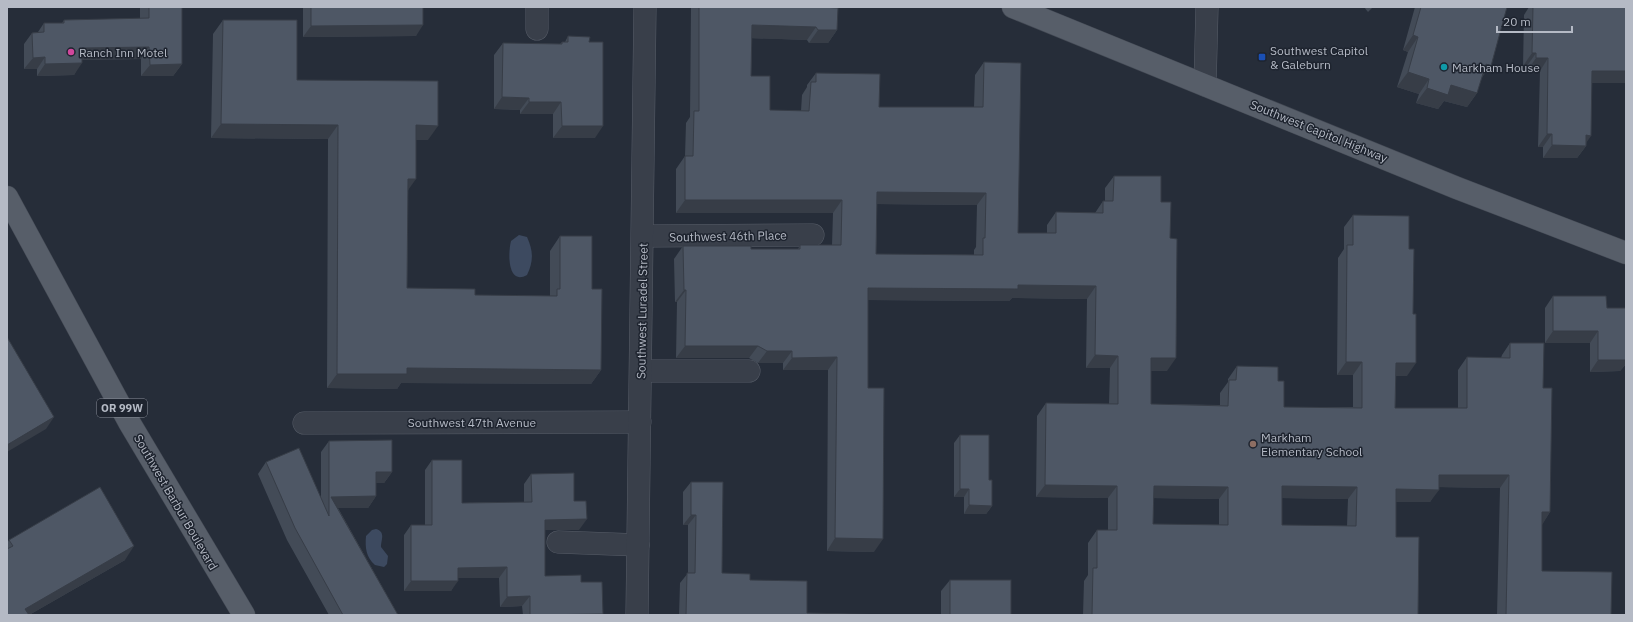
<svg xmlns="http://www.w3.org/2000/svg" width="1633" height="622" font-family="'IBM Plex Sans',sans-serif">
<rect width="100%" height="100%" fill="#262d39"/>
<g fill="#3d4a60">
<path d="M519,235L527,237C533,250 534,261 527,275C507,286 508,252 511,241Z"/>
<path d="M376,529C386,532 381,540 381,547L388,556L387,564L384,567L375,565C366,557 365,548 366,536L372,530Z"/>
</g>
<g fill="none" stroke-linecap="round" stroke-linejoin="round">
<g stroke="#575d68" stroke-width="23">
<g id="minor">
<path d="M537,29V7"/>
<path d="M1205,85L1207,7"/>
<path d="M643,236L813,235"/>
<path d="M641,371H749"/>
<path d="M304,423L640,422"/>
<path d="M558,542L638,545"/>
<path d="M637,615L645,7"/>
</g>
</g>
<g stroke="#424853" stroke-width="23">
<g id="major">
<path d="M1013,7L1457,188L1626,253"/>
<path d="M7,197L129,422L244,615"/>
</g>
</g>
<use href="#minor" stroke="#393f4a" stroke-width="22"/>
<use href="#major" stroke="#575e69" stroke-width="22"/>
</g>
<g fill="#434b57" fill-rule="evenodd">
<path d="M140,7H182V64L173,76H141V59L82,60L74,75L37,76V69H24V44L32,33L38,32L44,23H62L64,20L140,19Z"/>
<path d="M303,7H423L416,36L303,37Z"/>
<path d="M691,7H821L837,30L828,43H809L807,40L752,38L751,76L770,110L801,111L802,95L807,87V85L816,73L879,107H974L975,75L984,62L1018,233H1047V225L1056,212L1095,213L1103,201H1105V188L1114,176L1161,202L1167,371H1151V404L1220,405V393L1228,382V379L1237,366L1278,381L1284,407H1353V375H1337L1338,258L1344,249V227L1353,215L1407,376H1396L1395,408H1458V370L1467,357L1501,358L1502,355L1510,343L1543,388L1550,512L1542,524V571L1611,615H1497L1500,488L1439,487L1430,502H1396V537L1418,615H1083L1084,581L1088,575V543L1097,530H1108V498L1036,497L1037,416L1046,403L1109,404L1110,368H1086L1087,299L1012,298L1009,301L868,300V388L874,552L827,551L828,370H783V363H758L749,358H676L677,302H675L674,259L683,246L751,249H798L800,245H832L833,213H676V169L685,156L686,123L690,117ZM877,204L977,205L976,247L974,250V255L876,254ZM1153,498L1219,499V525L1153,524ZM1282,498L1348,499L1347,526L1282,525Z"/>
<path d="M1364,7H1373L1368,12Z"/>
<path d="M1415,7H1507L1481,79L1477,93L1467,107L1444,101L1438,109L1416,103L1419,94L1397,87L1408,52L1403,50Z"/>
<path d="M1529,7H1626V83H1592L1586,146L1577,158H1543V147H1538L1540,71H1527V66H1523L1524,15Z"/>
<path d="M223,20L297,80L428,140H416L408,191L407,288L475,295L550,296V251L560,236L592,289L601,370L591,384L401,383L397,389L327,388L328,139L211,138L213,34Z"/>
<path d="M568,36L589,42L595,138H553V114H520V110L494,109V55L503,43L560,44L562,42H565Z"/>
<path d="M1553,296L1607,308H1626V364L1620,371L1590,372V343H1545V308Z"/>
<path d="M960,435L989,480L992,506L986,514H964V497H954V443Z"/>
<path d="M329,441L392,472L384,483H376V496L368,508H338L398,615H329L287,540L258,474L266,462L321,497V452Z"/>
<path d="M432,460L462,503L524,502V484L531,474L574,501L579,530H545V576L581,582L603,614L602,615H523L522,606L500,607L499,578H458L451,591H404V535L411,525H425V470Z"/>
<path d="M691,482L722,573L750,580L807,613L892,615H679L680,583L688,573V525H683V492Z"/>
<path d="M9,540L125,560L29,615H7V543Z"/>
<path d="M950,580L1011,615H941V591Z"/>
</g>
<g fill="#373d47">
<path d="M423,25L416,36L303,37L311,26Z"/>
<path d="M752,25L816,27L807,40L743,38Z"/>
<path d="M818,30H837L828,43H809Z"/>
<path d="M1413,35L1418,37L1408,52L1403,50Z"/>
<path d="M149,47L141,59L74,60L82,48Z"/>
<path d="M1532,53H1536L1527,66H1523Z"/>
<path d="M45,57L37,69H24L33,58Z"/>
<path d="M1536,58H1548L1540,71H1527Z"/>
<path d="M82,63L74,75L37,76L45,64Z"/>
<path d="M182,64L173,76H141L150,65Z"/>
<path d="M1486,64L1491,66L1480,80Z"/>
<path d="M1592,71H1626V83H1583Z"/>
<path d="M1408,72L1429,79L1419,94L1397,87Z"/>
<path d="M1451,85L1477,93L1467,107L1444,101L1438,109L1416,103L1427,88Z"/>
<path d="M502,97L529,98L520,110L494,109Z"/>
<path d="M529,102H561L553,114H520Z"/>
<path d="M221,124L338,125L328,139L211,138Z"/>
<path d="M416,125L438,126L428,140H406Z"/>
<path d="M562,126H603L595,138H553Z"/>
<path d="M1547,134H1552L1543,147H1538Z"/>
<path d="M1586,135L1591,136L1584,146H1586L1577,158H1543L1552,145Z"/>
<path d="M408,179H416L406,193Z"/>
<path d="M877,192L986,193L977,205L869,204Z"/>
<path d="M685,200H842L833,213H676Z"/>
<path d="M1018,285L1096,286L1087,299L1012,298L1009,301L860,300L868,288Z"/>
<path d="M684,290H686L677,302H675Z"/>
<path d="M1553,331H1598L1590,343H1545Z"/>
<path d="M685,346H758L749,358H676Z"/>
<path d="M767,351H792L783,363H758Z"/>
<path d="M1095,355L1118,356L1110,368H1086Z"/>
<path d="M837,357L828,370H783L792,358Z"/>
<path d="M1151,358H1176L1167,371H1143Z"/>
<path d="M1598,360H1626V364L1620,371L1590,372Z"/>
<path d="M1346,362H1362L1353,375H1337Z"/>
<path d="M1396,363H1416L1407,376H1387Z"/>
<path d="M407,368L601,370L591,384L401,383L397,389L327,388L337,374Z"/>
<path d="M54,417L46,429L7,452V445Z"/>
<path d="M376,472H392L384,483H368Z"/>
<path d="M1439,475H1509L1500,488L1430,487Z"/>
<path d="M1045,485L1117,486L1108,498L1036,497Z"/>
<path d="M1154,486L1228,487L1219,499L1145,498Z"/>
<path d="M1282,486L1357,487L1348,499L1273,498Z"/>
<path d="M960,489H969L964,497H954Z"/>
<path d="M1396,489L1439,490L1430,502H1388Z"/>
<path d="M376,496L368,508H329L331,497Z"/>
<path d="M969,505L992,506L986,514H964Z"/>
<path d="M1542,512H1550L1542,525Z"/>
<path d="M691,515H696L688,525H683Z"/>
<path d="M587,519L579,530H537L545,520Z"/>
<path d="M835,538L883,539L874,552L827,551Z"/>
<path d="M134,546L125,560L29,615H21L25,609Z"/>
<path d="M507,567L499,578H451L458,568Z"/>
<path d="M411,581H458L451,591H404Z"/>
<path d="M530,596L522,606L500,607L507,597Z"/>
<path d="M603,614L602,615H530Z"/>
</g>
<g fill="#4e5765" stroke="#373d47" fill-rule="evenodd">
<path d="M149,7H182V64L150,65L149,47L82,48V63L45,64V57L33,58L32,33L44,32V23H64V20L149,18Z"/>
<path d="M311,7H423V25L311,26Z"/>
<path d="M699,7H821L838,8L837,30H818L816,27L752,25L751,76H770V110L809,111L811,82H816V73L880,74L879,107H983L984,62L1021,63L1018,233H1056V212L1103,213V201H1113L1114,176H1161V202H1171L1170,238L1177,239L1176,358H1151V404L1228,406L1229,380H1236L1237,366L1278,367V381H1284V407L1362,408V362H1346L1347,245H1353V215L1409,216V249H1414L1413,314H1416V363H1396L1395,408H1467V357L1510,358V343H1544L1543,388H1552L1550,512H1542V571L1612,572L1611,615H1506L1509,475H1439V490L1396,489V537H1419L1418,615H1092L1093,568H1097V530H1117V486L1045,485L1046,403L1118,404V356L1095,355L1096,286L1018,285V289L868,288V388H884L883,539L835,538L837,357L792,358V351H767L758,346H685L686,290H684L683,246H751V249H800V245H841L842,200H685V156H693L694,111H699ZM877,192L986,193L985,238H983V255L876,254ZM1154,486L1228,487V525L1153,524ZM1282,486L1357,487L1356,526L1282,525Z"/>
<path d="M1421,7H1507L1491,66L1486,64L1477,93L1451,85L1448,95L1427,88L1429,79L1408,72L1418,37L1413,35Z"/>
<path d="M1533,7H1626V71H1592L1591,136L1586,135V146L1552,145V134H1547L1548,58H1536V53H1532Z"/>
<path d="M223,20H297V80L438,81V126L416,125V179H408L407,288L475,289V295L557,296V289H560V236H592V289H602L601,370L407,368V374H337L338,125L221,124Z"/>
<path d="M568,36L590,37L589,42H603V126H562L561,102H529V98L502,97L503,43L562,44V42H568Z"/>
<path d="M1553,296H1606L1607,308H1626V360H1598V331H1553Z"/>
<path d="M7,337L54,417L7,445Z"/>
<path d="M960,435H989V480H992V506L969,505V489H960Z"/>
<path d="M392,440V472H376V496L331,497L398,615H343L295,528L266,462L299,448L329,516V441Z"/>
<path d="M432,460H462V503L532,502L531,474L574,473V501H586L587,519L545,520V576L581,575V582H602L603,614L530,615V596L507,597V567L458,568V581H411V525H432Z"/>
<path d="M691,482H723L722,573L750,574V580L807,581V613L892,615H686L687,573H695L696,515H691Z"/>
<path d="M100,487L134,546L25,609L29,615H7V549L13,546L9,540Z"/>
<rect x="950" y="580" width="61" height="35"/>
</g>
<circle fill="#d1479c" stroke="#1e242f" stroke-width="1.5" cx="71" cy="52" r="4"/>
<rect fill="#1a4fb4" stroke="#1e242f" stroke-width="1.5" x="1258" y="53" width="8" height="8" rx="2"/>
<circle fill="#0f9aa8" stroke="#1e242f" stroke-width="1.5" cx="1444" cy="67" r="4"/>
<circle fill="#8d6e63" stroke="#1e242f" stroke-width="1.5" cx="1253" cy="444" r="4"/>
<g text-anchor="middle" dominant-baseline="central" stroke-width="3" stroke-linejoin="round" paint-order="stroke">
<rect fill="#1e242f" stroke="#888d98" stroke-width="1" x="97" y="399" width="50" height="18" rx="3"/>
<g font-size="11" font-weight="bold" fill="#b5bac5">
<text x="122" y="408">OR 99W</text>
</g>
<g font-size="12" fill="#b5bac5" stroke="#1e242f" text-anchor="start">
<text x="1270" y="50">Southwest Capitol<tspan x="1270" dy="14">&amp; Galeburn</tspan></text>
<text x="79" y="52">Ranch Inn Motel</text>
<text x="1452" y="67">Markham House</text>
<text x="1261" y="437">Markham<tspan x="1261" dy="14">Elementary School</tspan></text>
</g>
<g font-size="12" fill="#b5bac5" stroke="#1e242f">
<text transform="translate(1319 131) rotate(22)">Southwest Capitol Highway</text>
<text transform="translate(728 236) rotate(-1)">Southwest 46th Place</text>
<text transform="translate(642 311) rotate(-89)">Southwest Luradel Street</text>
<text x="472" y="422">Southwest 47th Avenue</text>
<text transform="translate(176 502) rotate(60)">Southwest Barbur Boulevard</text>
</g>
</g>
<rect width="1633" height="622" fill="none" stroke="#b5bac5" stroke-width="16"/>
<path d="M1497 26v6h75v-6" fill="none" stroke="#b5bac5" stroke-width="2"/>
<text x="1503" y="26" font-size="12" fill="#b5bac5" stroke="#1e242f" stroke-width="3" paint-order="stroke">20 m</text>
</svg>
